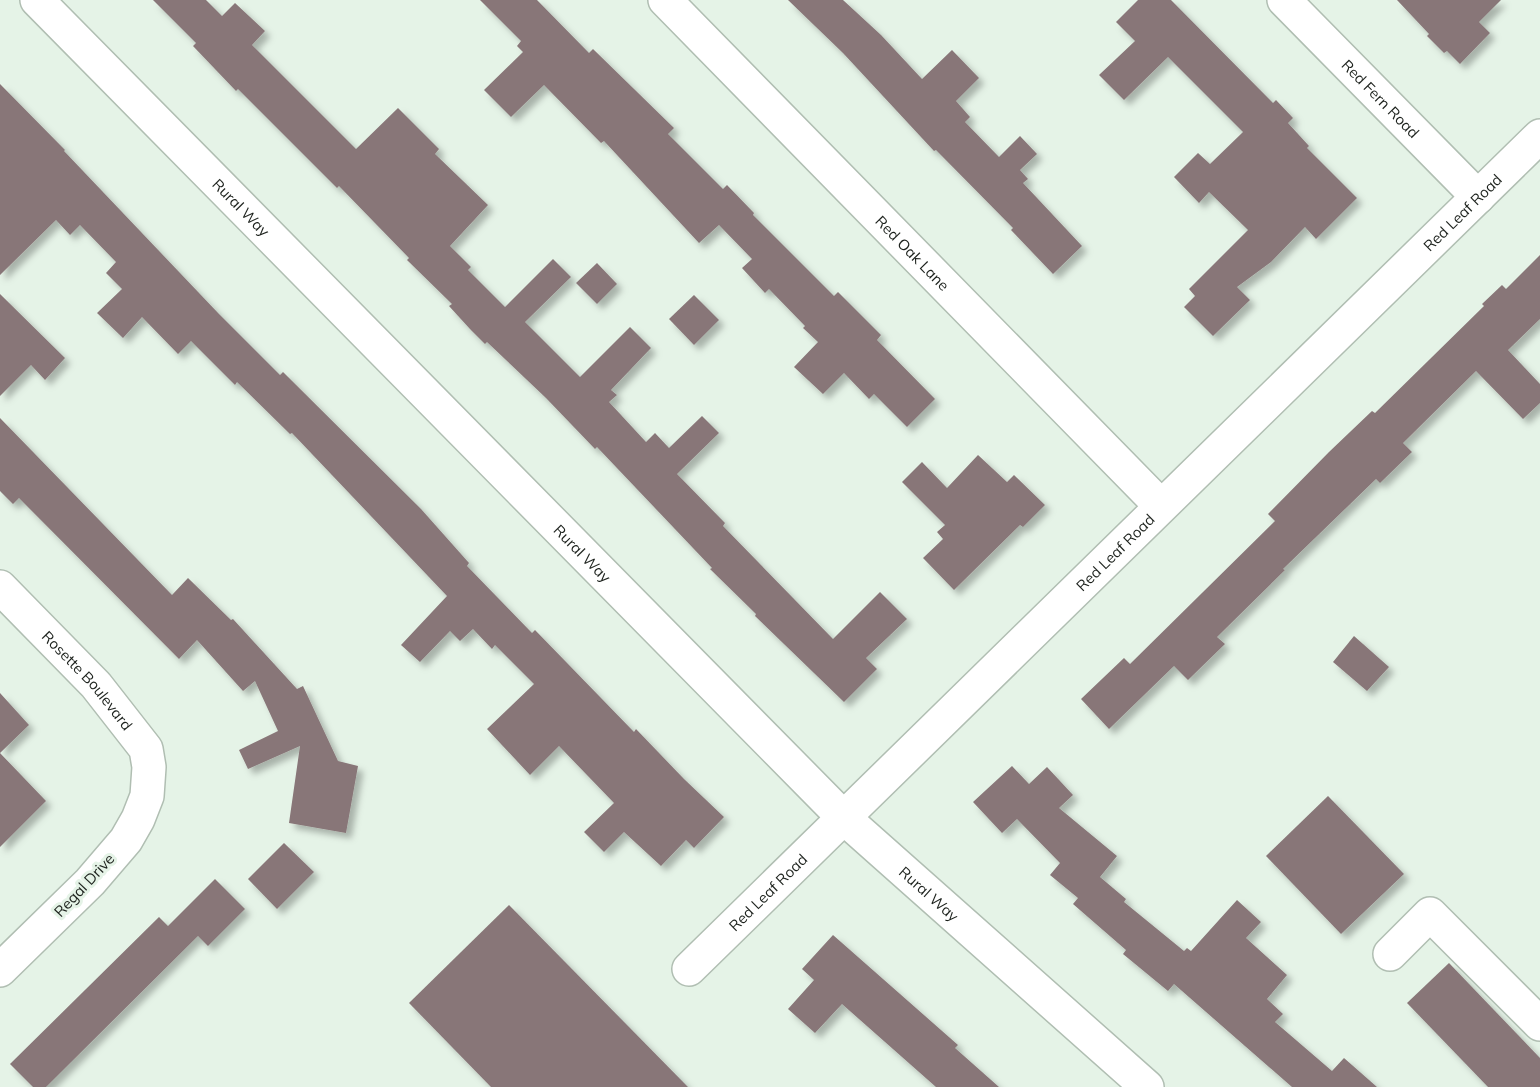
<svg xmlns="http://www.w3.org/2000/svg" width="1540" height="1087" font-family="Mulish,sans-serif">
<defs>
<filter id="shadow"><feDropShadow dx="5.5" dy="5.5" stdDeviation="3" flood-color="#0004"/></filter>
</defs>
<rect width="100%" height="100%" fill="#e5f3e7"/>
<g fill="#887678" filter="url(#shadow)">
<path d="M153,0H206L222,16L235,3L265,31L252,45L356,149L398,108L439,149L435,154L488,205L450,246L471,267L468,270L505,307L553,259L571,277L525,322L580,377L630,327L651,348L611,390L617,395L609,402L646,442L655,433L669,448L702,416L719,433L677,474L725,523L723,526L833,639L880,592L907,619L866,658L877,669L844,702L755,616L756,614L710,569L712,568L597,447L595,449L546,398L487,342L485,344L470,329L449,306L452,304L407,260L409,258L339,186L337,188L238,89L236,91L193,46L196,43Z"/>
<path d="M480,0H537L589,53L593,49L674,128L668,134L723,189L727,185L754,213L753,215L834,296L838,292L881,335L877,340L935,399L907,427L874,394L869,399L844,373L823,394L794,367L818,342L803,328L805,326L769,289L765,293L742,268L752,259L719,225L699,243L604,141L601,143L544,85L511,117L484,90L523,52L517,46L521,41Z"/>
<path d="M788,0H843L881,35L922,79L952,50L979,78L956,101L970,117L965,122L999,157L1020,136L1037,154L1020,170L1028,179L1023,183L1082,246L1053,274L1011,230L1013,228L936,150L934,151L843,53Z"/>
<path d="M1138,0H1171L1273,103L1276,100L1293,118L1288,123L1309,146L1307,148L1357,198L1316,239L1305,227L1271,262L1237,287L1250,300L1213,336L1184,307L1195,296L1189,289L1248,230L1209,192L1199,203L1174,177L1198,153L1210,164L1243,132L1168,57L1124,100L1099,75L1135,41L1116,22Z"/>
<path d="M1397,0H1501L1479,22L1490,33L1460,64L1447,51L1444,53L1427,36L1429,34Z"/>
<path d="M0,84L65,150L64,151L219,314L280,375L283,372L421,509L469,563L467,566L532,633L535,630L634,732L636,729L684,779L724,817L694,848L686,840L661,866L624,832L604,852L584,832L614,803L559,746L530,775L487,729L534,684L495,645L492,649L473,629L460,641L450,631L420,662L401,645L447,596L292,433L290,434L237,382L235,385L191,341L178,354L142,317L123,338L97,313L122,289L106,273L116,262L80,225L70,235L56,220L0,275Z"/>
<path d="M1540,255V319L1508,350L1540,384V403L1523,419L1476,371L1403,443L1412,452L1380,483L1376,479L1283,569L1285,570L1217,637L1225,644L1188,680L1174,666L1109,729L1081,699L1124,658L1130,664L1275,521L1268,514L1329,452L1372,411L1375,413L1484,306L1482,304L1502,285L1506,289Z"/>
<path d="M597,263L617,284L597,304L576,283Z"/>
<path d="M0,294L65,358L45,380L31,365L0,396Z"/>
<path d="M694,295L719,320L694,345L669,319Z"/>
<path d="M0,418L172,595L188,578L231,620L233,619L297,689L303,686L338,761L358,766L346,833L289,823L300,746L248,769L239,750L278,731L255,681L243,691L197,640L179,659L19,498L13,504L0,491Z"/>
<path d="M978,455L1007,482L1014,475L1045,505L1023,527L1020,525L954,590L923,558L943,539L937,532L945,525L902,482L922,462L947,488Z"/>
<path d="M1354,636L1389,667L1367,691L1333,662Z"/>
<path d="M0,693L29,725L0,753L46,801L0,847Z"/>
<path d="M1012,766L1029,784L1047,767L1073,795L1059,808L1117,856L1100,877L1126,899L1124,902L1184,951L1187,948L1191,951L1237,900L1261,922L1246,938L1287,975L1267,999L1283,1014L1275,1022L1332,1071L1344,1058L1377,1087H1292L1174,984L1168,991L1123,954L1126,950L1073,904L1078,898L1050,875L1060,863L1017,819L1002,833L973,802Z"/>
<path d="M1328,796L1404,874L1341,934L1266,856Z"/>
<path d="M284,843L314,872L277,909L248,879Z"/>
<path d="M215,879L245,909L208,946L198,936L46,1087H33L10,1064L159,917L168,926Z"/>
<path d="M509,905L688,1087H491L409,1003Z"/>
<path d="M833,935L958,1045L955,1048L999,1087H936L842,1004L815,1033L788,1009L814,980L802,969Z"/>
<path d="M1449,963L1540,1058V1087H1488L1407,1003Z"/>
</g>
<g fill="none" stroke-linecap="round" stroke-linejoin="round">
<g stroke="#b0beb2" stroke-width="36">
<g id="minor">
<path id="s1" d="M37,0L843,817L1147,1087"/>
<path id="s2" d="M665,0L1161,506"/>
<path id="s3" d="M1284,0L1478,197"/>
<path id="s4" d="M0,587L96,685L146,749L149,767L147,796L138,819L126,840L90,882L0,970"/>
<path d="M1390,954L1430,914L1540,1024"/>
<path id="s5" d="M689,969L1540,136"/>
</g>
</g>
<use href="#minor" stroke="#fff" stroke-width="33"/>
</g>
<g text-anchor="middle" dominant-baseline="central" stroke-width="6" stroke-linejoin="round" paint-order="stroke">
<g font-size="15" fill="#1c211c" stroke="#e5f3e7">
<text stroke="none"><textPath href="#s3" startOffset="138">Red Fern Road</textPath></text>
<text stroke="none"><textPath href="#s1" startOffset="291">Rural Way</textPath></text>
<text stroke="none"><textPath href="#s5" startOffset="1082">Red Leaf Road</textPath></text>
<text stroke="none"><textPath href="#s2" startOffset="354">Red Oak Lane</textPath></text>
<text stroke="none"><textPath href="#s5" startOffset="596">Red Leaf Road</textPath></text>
<text stroke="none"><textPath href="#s1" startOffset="777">Rural Way</textPath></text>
<text stroke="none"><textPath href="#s4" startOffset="128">Rosette Boulevard</textPath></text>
<text transform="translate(84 885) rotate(-47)">Regal Drive</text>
<text stroke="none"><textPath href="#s5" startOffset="110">Red Leaf Road</textPath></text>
<text stroke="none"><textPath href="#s1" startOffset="1263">Rural Way</textPath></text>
</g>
</g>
</svg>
